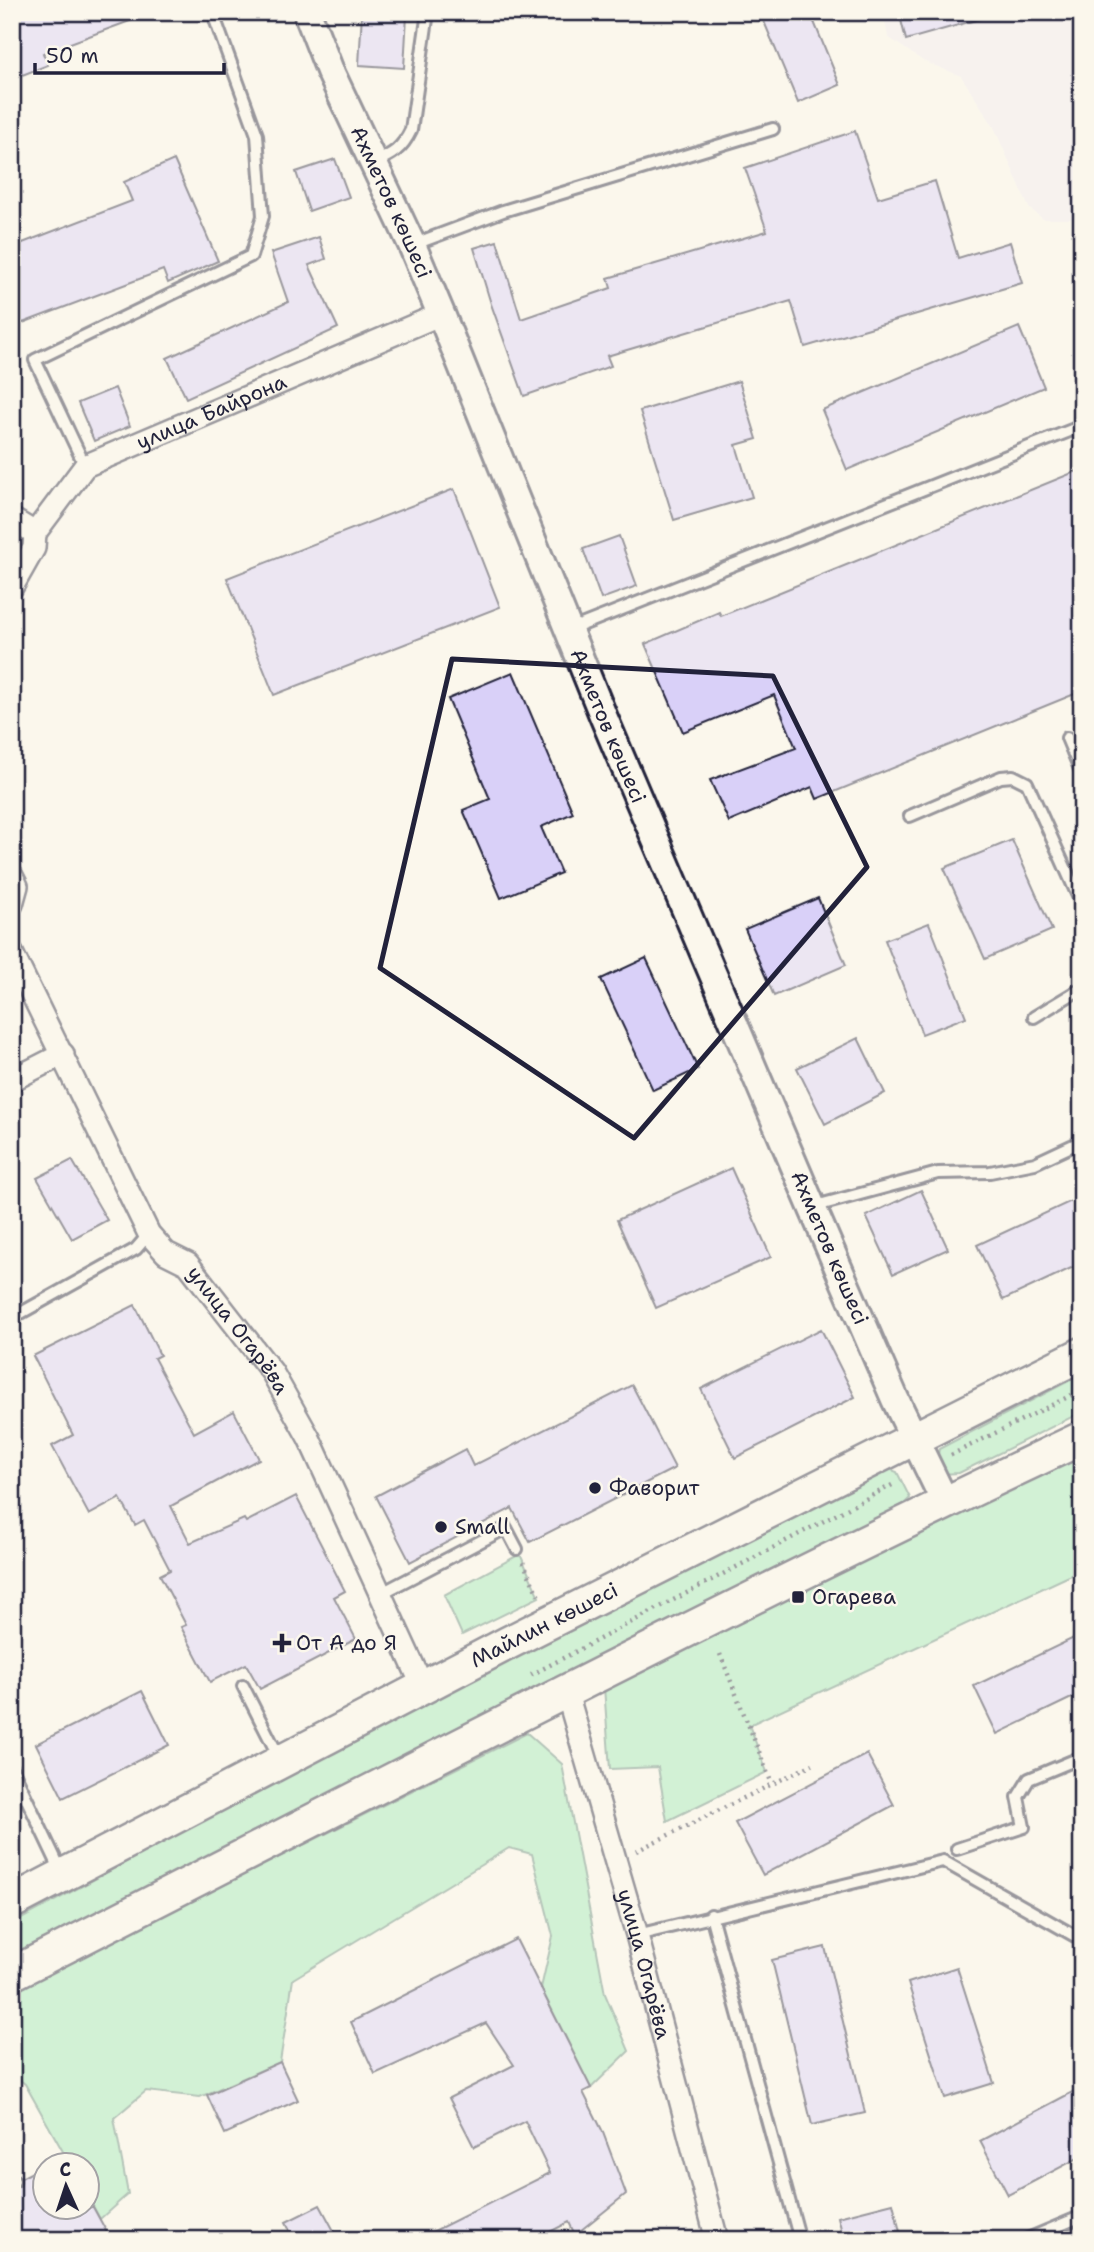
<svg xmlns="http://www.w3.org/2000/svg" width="1094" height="2252" font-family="'Shantell Sans',sans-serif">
<rect width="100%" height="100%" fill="#fbf7ec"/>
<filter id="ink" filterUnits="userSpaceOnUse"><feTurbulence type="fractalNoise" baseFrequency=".0143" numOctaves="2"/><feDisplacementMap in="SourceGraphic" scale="14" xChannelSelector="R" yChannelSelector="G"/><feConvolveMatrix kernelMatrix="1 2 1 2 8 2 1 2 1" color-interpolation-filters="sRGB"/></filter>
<g filter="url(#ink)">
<path fill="#f1ebf0" d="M883,12H1082V219H1043L1029,208L994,127L961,76L923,61L888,37Z"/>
<g fill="#a0e9b8" stroke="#61867a" stroke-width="2">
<path d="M1082,1374V1412L959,1473L942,1474L936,1464L939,1449Z"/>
<path d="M1082,1454V1570L749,1725L767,1772L667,1821L658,1767L610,1769L604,1687Z"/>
<path d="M884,1467L897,1472L910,1498L904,1504L469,1733L12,1969V1924L495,1661Z"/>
<path d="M520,1554L539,1597L462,1635L444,1595Z"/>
<path d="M527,1733L562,1764L605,1994L629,2051L591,2088L541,1988L553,1936L532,1854L509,1848L293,1979L280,2062L200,2097L146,2091L114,2118L128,2194L100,2219L88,2197V2164H70L25,2084L12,2074V1991Z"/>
</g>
<g fill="#d9d0f8" stroke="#22223b" stroke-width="2">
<path d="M12,12H146V15L43,53L48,65L12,79Z"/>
<path d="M362,12L407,15L404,68L359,65Z"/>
<path d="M760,12H810L840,85L798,103Z"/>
<path d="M899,12H983V18L906,40Z"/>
<path d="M855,131L878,198L935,181L958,258L1010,242L1022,283L805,347L791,301L607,356L611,366L524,396L491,304L474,248L497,241L521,319L611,288L608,278L767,231L745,168Z"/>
<path d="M335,159L349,197L309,211L296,172Z"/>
<path d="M174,160L218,261L168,283L163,270L12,327V247L132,201L124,182Z"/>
<path d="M319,237L326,259L309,265L338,328L186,398L167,358L288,302L271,253Z"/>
<path d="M1019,327L1044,387L847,470L822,410Z"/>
<path d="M739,381L757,439L736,445L752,497L674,520L640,411Z"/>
<path d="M115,388L130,426L94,441L78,403Z"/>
<path d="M1082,469V691L817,799L812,787L729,822L710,780L796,748L774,695L683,732L645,644L719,612L721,616Z"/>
<path d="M454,489L500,607L274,695L227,578Z"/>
<path d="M619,536L637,586L601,599L583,549Z"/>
<path d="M513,672L573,813L541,827L561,873L501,898L463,810L490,799L448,699Z"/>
<path d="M1012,840L1052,930L985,959L944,868Z"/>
<path d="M818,898L846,965L774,996L745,929Z"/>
<path d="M929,923L966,1017L922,1034L885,940Z"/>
<path d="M646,958L698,1069L653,1090L601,979Z"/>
<path d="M858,1038L885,1093L825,1124L797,1068Z"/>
<path d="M72,1160L107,1220L72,1239L37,1178Z"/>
<path d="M731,1168L771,1257L656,1308L617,1220Z"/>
<path d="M921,1190L948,1249L893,1274L866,1216Z"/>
<path d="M1082,1196V1263L1003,1300L977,1245Z"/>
<path d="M135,1305L160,1355L154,1358L194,1433L234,1411L259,1459L171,1506L190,1543L244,1519L246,1522L296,1496L345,1591L334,1597L356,1639L260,1689L246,1664L210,1682L181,1627L186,1625L160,1575L170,1570L144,1520L135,1525L120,1498L89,1515L52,1446L73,1435L33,1356Z"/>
<path d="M821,1329L855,1397L735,1458L701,1389Z"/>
<path d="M632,1385L675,1468L530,1542L512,1508L410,1562L376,1496L465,1449L473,1466Z"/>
<path d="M1082,1634V1693L997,1734L974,1686Z"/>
<path d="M142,1691L169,1745L63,1798L36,1744Z"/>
<path d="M867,1754L894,1805L763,1875L735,1823Z"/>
<path d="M516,1939L591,2088L583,2092L602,2130L626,2194L575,2235L569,2222L534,2240H416L550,2173L525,2121L474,2147L449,2098L514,2065L486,2023L375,2074L351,2022Z"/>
<path d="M825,1947L865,2113L812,2125L772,1960Z"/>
<path d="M957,1967L994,2083L945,2098L908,1983Z"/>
<path d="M280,2062L298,2100L225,2134L207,2095Z"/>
<path d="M1082,2087V2156L1008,2195L980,2141Z"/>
<path d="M46,2165V2207H93L111,2240H12V2189L20,2186L21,2178Z"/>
<path d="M893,2203L902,2240H844L838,2217Z"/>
<path d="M320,2205L339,2240H295L286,2222Z"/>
</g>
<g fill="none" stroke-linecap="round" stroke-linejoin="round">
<g stroke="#22223b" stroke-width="16">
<g id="service">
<path d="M373,163C392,155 402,149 411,130L428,12"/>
<path d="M412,245L503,211L773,129"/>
<path d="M85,466L35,360L251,256L263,216L257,135L216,22"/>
<path d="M569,630L1082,426"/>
<path d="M1067,738L1082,774"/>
<path d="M910,816L1001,777L1013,776L1027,783L1082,905"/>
<path d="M1034,1017L1082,988"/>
<path d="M812,1207L938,1173L990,1172L1035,1163L1082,1141"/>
<path d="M12,1318L136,1249L149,1234"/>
<path d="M380,1594L506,1528L517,1549"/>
<path d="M243,1686L280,1759"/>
<path d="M12,1768L62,1873"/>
<path d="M957,1849L1024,1827L1018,1797L1029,1779L1082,1757"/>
<path d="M711,1915L800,2240"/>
<path d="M637,1935L943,1861L1082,1940"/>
<path d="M12,2179L14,2181"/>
<path d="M1025,2240L1082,2216"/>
</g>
</g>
<g stroke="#22223b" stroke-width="26">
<g id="minor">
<path id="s1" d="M12,519L35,533L85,466L441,314"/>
<path d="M12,587L34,548L35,533"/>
<path d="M12,876L17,886L12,904"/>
<path id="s2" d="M12,953L149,1234L166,1253L188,1264L272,1372L309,1438L423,1687"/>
<path d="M12,1080L63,1054"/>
<path id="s3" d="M566,1690L637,1935L717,2240"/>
</g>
</g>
<g stroke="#22223b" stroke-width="32">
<g id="tertiary">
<path id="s4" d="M307,12L330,71L412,245L441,314L604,718L812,1207L895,1399L945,1502"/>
</g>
</g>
<g stroke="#22223b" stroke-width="37">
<g id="secondary">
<path id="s5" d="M12,1902L508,1643L1082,1354"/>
<path d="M12,1974C368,1793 721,1608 1082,1438"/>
</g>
</g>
<g stroke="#22223b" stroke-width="4.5" stroke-dasharray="2 5" stroke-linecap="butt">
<path d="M951,1455L1082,1390"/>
<path d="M523,1562L539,1597"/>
<path d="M720,1654L772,1784"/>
<path d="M531,1675L896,1483"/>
<path d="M636,1851L813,1764"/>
</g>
<use href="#service" stroke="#fbf7ec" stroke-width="10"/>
<use href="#minor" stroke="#fbf7ec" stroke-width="21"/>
<use href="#tertiary" stroke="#fbf7ec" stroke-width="26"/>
<use href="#secondary" stroke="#fbf7ec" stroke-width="32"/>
</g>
</g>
<path d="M0 0H1094V2252H0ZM452,659L773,676L867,867L634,1138L380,968Z" fill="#fbf7ec" fill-opacity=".55" fill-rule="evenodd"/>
<path fill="none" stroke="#22223b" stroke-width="5" stroke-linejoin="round" d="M452,659L773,676L867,867L634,1138L380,968Z"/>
<g fill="#22223b" stroke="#fbf7ec" stroke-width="2.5">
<circle cx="595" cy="1488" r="7"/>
<circle cx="441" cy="1527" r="7"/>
<rect x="791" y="1590" width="14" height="14" rx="3.5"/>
<path d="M278.5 1632.5h7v7h7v7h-7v7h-7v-7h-7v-7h7z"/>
</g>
<g text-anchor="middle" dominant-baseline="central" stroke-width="5" stroke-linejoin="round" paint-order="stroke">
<g font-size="21" fill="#22223b" stroke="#fbf7ec">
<text stroke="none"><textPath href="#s4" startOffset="208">Ахметов көшесі</textPath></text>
<text stroke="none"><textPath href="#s1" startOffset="248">улица Байрона</textPath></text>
<text stroke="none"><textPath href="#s4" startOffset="775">Ахметов көшесі</textPath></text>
<text stroke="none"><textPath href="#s4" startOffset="1342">Ахметов көшесі</textPath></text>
<text stroke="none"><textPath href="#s2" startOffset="446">улица Огарёва</textPath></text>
<text stroke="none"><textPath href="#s5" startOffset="600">Майлин көшесі</textPath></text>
<text stroke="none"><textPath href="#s3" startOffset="285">улица Огарёва</textPath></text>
</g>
<g font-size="21" fill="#22223b" stroke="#fbf7ec" text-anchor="start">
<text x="609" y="1488">Фаворит</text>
<text x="455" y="1527">Small</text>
<text x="812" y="1597">Огарева</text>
<text x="296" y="1643">От А до Я</text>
</g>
</g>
<rect width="1094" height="2252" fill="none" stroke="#fbf7ec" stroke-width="42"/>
<rect x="21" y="21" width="1052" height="2210" fill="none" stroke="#22223b" stroke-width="2.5" filter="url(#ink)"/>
<g transform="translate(66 2186) rotate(357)"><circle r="33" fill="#fbf7ec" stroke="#a4a2a5" stroke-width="2"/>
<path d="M0-5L12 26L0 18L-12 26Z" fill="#22223b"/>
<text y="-10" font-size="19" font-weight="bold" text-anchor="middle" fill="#22223b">С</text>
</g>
<path d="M35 63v10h189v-10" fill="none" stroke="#22223b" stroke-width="3.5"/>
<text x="46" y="63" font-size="21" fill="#22223b" stroke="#fbf7ec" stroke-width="5" paint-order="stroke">50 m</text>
</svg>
